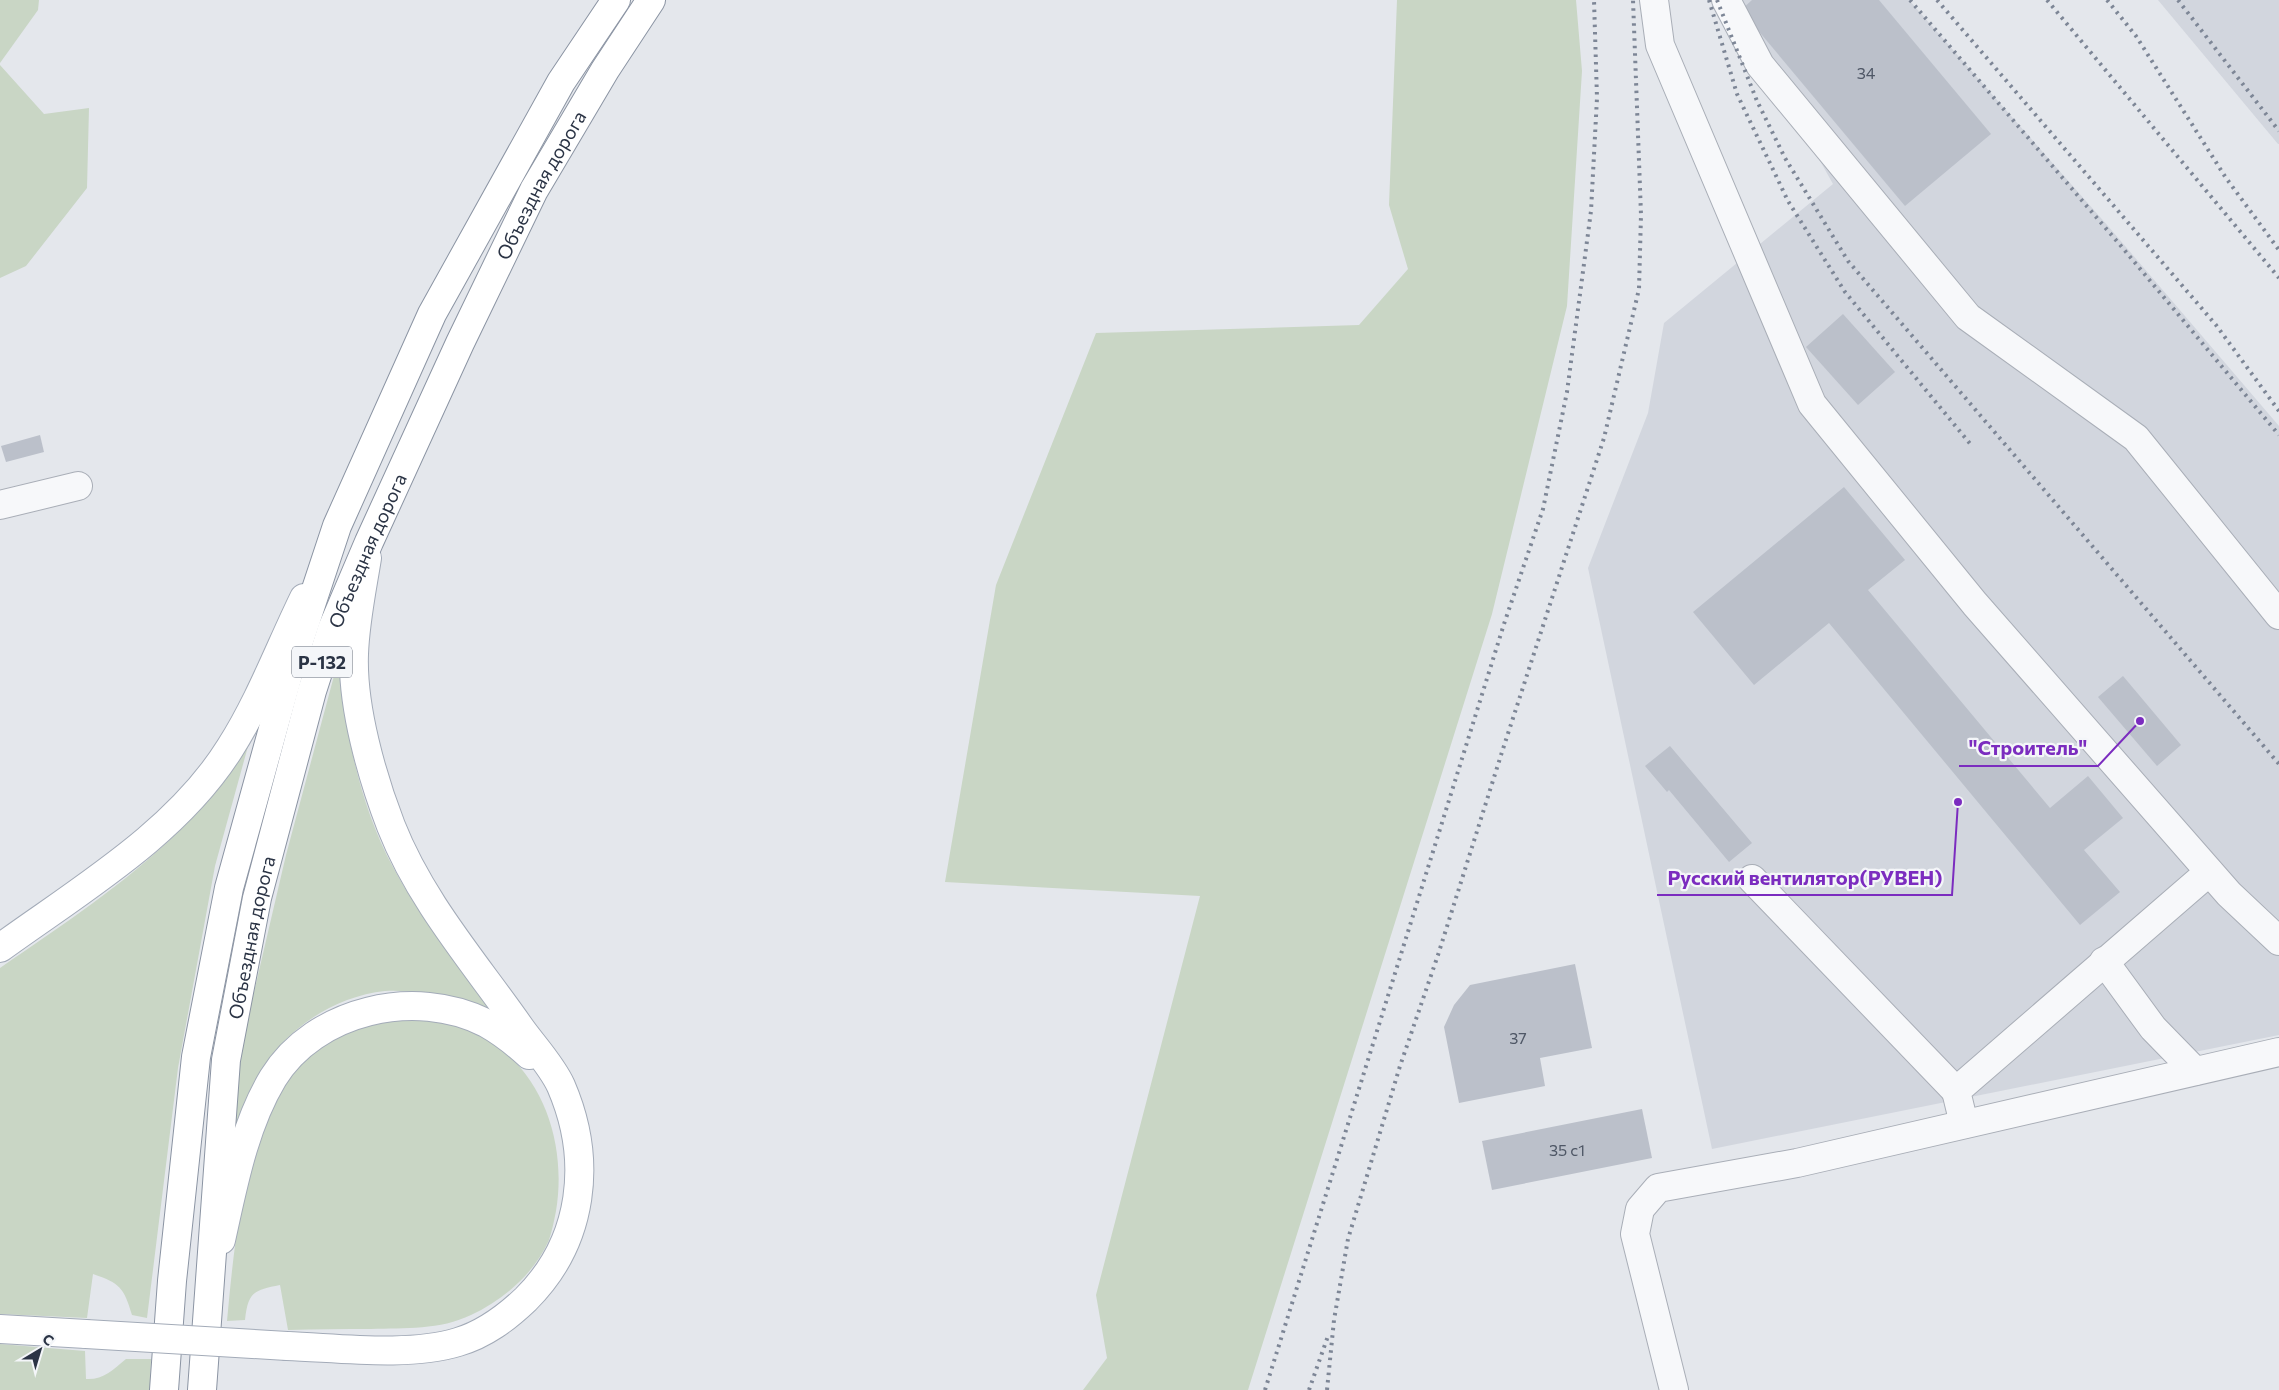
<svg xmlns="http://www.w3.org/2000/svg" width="2279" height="1390" font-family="Commissioner,sans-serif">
<rect width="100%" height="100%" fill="#e4e7ec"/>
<g fill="#d2d6de">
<path d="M1730,0H1909L2108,226L2279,426V1035L1712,1149L1588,568L1648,413L1664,323L1833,184Z"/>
<path d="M2158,0H2279V144H2278Z"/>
</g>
<g fill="#c9d6c5">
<path d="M0,0H39L38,10L0,63Z"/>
<path d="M1397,0H1576L1582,71L1567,306L1492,614L1248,1390H1083L1107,1358L1096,1295L1200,896L945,882L996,585L1096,333L1359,325L1408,269L1389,205Z"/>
<path d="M0,65L44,114L89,108L87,188L26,266L0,278Z"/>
<path d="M342,646C343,670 343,695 346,719C354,769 369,823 393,867C420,918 459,964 493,1011C461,1004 418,988 385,991C330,997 278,1034 254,1084C242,1109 236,1145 228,1172L230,1120L250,1009L286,855Z"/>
<path d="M250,739L215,866L178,1068L147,1318L132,1315C124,1288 120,1283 93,1274L87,1318L0,1314V968C61,926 125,884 178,832C206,805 227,771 250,739Z"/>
<path d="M401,1016C437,1021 466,1024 497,1046C548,1083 566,1151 556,1211C554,1221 552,1231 549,1240C534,1274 503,1300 471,1315C440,1330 405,1328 371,1329C344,1329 316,1329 288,1330L280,1285C253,1290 248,1293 245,1320L227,1321C235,1237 245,1113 311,1054C336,1031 370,1024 401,1016Z"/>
<path d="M0,1344L85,1351L86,1379C103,1380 113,1370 126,1359H151L150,1390H0Z"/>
</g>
<g fill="#bbc0ca">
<path d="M1752,0H1879L1991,134L1905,206L1741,10Z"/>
<path d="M1843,314L1895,372L1858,405L1806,347Z"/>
<path d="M40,435L44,452L6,462L1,446Z"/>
<path d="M1844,487L1905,560L1868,590L2050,808L2088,776L2123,818L2084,850L2120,892L2080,925L1829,623L1754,685L1693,612Z"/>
<path d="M2123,676L2181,745L2157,766L2098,697Z"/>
<path d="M1670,746L1752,843L1729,862L1669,790L1667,792L1645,766Z"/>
<path d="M1575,964L1592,1048L1540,1058L1545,1086L1459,1103L1444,1027L1454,1005L1470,985Z"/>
<path d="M1642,1109L1652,1158L1492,1190L1482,1141Z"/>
</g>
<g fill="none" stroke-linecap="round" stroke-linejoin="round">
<g stroke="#a9aeb7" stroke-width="30">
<g id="minor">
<path d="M1654,0L1660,45L1812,404L1975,604L2229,894L2279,941"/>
<path d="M1726,0L1760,65L1968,317L2136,438L2279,615"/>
<path d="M0,505L78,486"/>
<path d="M1752,879L1956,1091"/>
<path d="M2104,961L2153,1028L2195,1071"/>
<path d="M1964,1124L1956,1091L2209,872"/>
<path d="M1674,1390L1635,1234L1640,1209L1658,1188L1797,1163L2279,1052"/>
</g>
</g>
<g stroke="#a3abb8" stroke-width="30">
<g id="major">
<path d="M0,948C80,890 177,833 230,748C260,701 280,647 304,598"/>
<path d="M221,1240C233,1186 244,1126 273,1078C315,1010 415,987 486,1023C502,1032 516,1043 529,1055"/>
<path d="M0,1329L86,1334"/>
<path d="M287,1346C340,1348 409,1357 458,1342C485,1334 506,1318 526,1299C584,1241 593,1160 561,1086C552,1066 534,1047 521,1029C475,963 421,902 391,826C372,777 352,707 354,654C355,622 362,589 367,558"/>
</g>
</g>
<g stroke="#8b94a3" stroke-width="30">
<g id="highway">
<path d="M164,1390L172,1281L196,1057L229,888L289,671L337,526L432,314L561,82L616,0"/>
<path id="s1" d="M202,1390L226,1060L257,898L312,691L332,629L369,542L460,343L534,190L605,70L651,0"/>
</g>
</g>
<use href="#minor" stroke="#f7f8fa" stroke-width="28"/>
<use href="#major" stroke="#fff" stroke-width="28"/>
<use href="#highway" stroke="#fff" stroke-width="28"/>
<g stroke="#7d8696" stroke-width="4" stroke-dasharray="2.5 5" stroke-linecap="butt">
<path d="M1709,0L1737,94L1788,201L1845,292L1972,446"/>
<path d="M1717,0L1757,101L1785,158L1848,261L2279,764"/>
<path d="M1910,0L2121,246L2279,435"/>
<path d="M1937,0L2216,325L2279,411"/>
<path d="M2047,0L2279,278"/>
<path d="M2107,0L2136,36L2226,178L2279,250"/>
<path d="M2178,0L2279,131"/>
<path d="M1265,1390L1504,624L1543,509L1567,392L1591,211L1597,98L1594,0"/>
<path d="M1309,1390L1328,1336"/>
<path d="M1327,1390L1334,1320L1348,1239L1400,1066L1438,955L1502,752L1604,438L1639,289L1641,215L1633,0"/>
</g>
<g stroke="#a3abb8" stroke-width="30" stroke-linecap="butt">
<path id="major-bridge" d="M86,1334L287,1346"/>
</g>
<use href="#major-bridge" stroke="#fff" stroke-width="28"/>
</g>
<g text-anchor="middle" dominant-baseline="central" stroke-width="4.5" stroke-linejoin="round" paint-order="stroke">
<g font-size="16" fill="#4f5766">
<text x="1866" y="72">34</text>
<text x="1518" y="1037">37</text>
<text x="1567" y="1149">35 с1</text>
</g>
<rect fill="#f4f6f9" stroke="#676e7b" stroke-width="1" x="292" y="646.5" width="60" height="31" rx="4"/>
<g font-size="18" font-weight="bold" fill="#2b3445">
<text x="322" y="662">Р-132</text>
</g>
<g font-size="19" fill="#2b3445" stroke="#f4f6f9">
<text stroke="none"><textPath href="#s1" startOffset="1266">Объездная дорога</textPath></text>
<text stroke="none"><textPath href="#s1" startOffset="861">Объездная дорога</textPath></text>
<text stroke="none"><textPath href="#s1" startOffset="456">Объездная дорога</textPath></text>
</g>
</g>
<path fill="none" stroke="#7b2cbf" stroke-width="2" d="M2140 721L2098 766H1959M1958 802L1952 895H1657"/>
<g fill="#7b2cbf" stroke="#f4f6f9" stroke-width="2">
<circle cx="2140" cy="721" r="5"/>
<circle cx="1958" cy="802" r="5"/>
</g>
<g font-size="20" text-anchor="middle" font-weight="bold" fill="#7b2cbf" stroke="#f4f6f9" stroke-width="4.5" stroke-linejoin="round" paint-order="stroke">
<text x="2028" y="755">"Строитель"</text>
<text x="1805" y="885">Русский вентилятор(РУВЕН)</text>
</g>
<g transform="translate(40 1350) rotate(38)" stroke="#f4f6f9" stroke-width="4" paint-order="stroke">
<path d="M0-4L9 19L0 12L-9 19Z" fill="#2b3445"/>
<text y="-8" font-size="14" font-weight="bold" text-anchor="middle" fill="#2b3445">С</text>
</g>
</svg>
